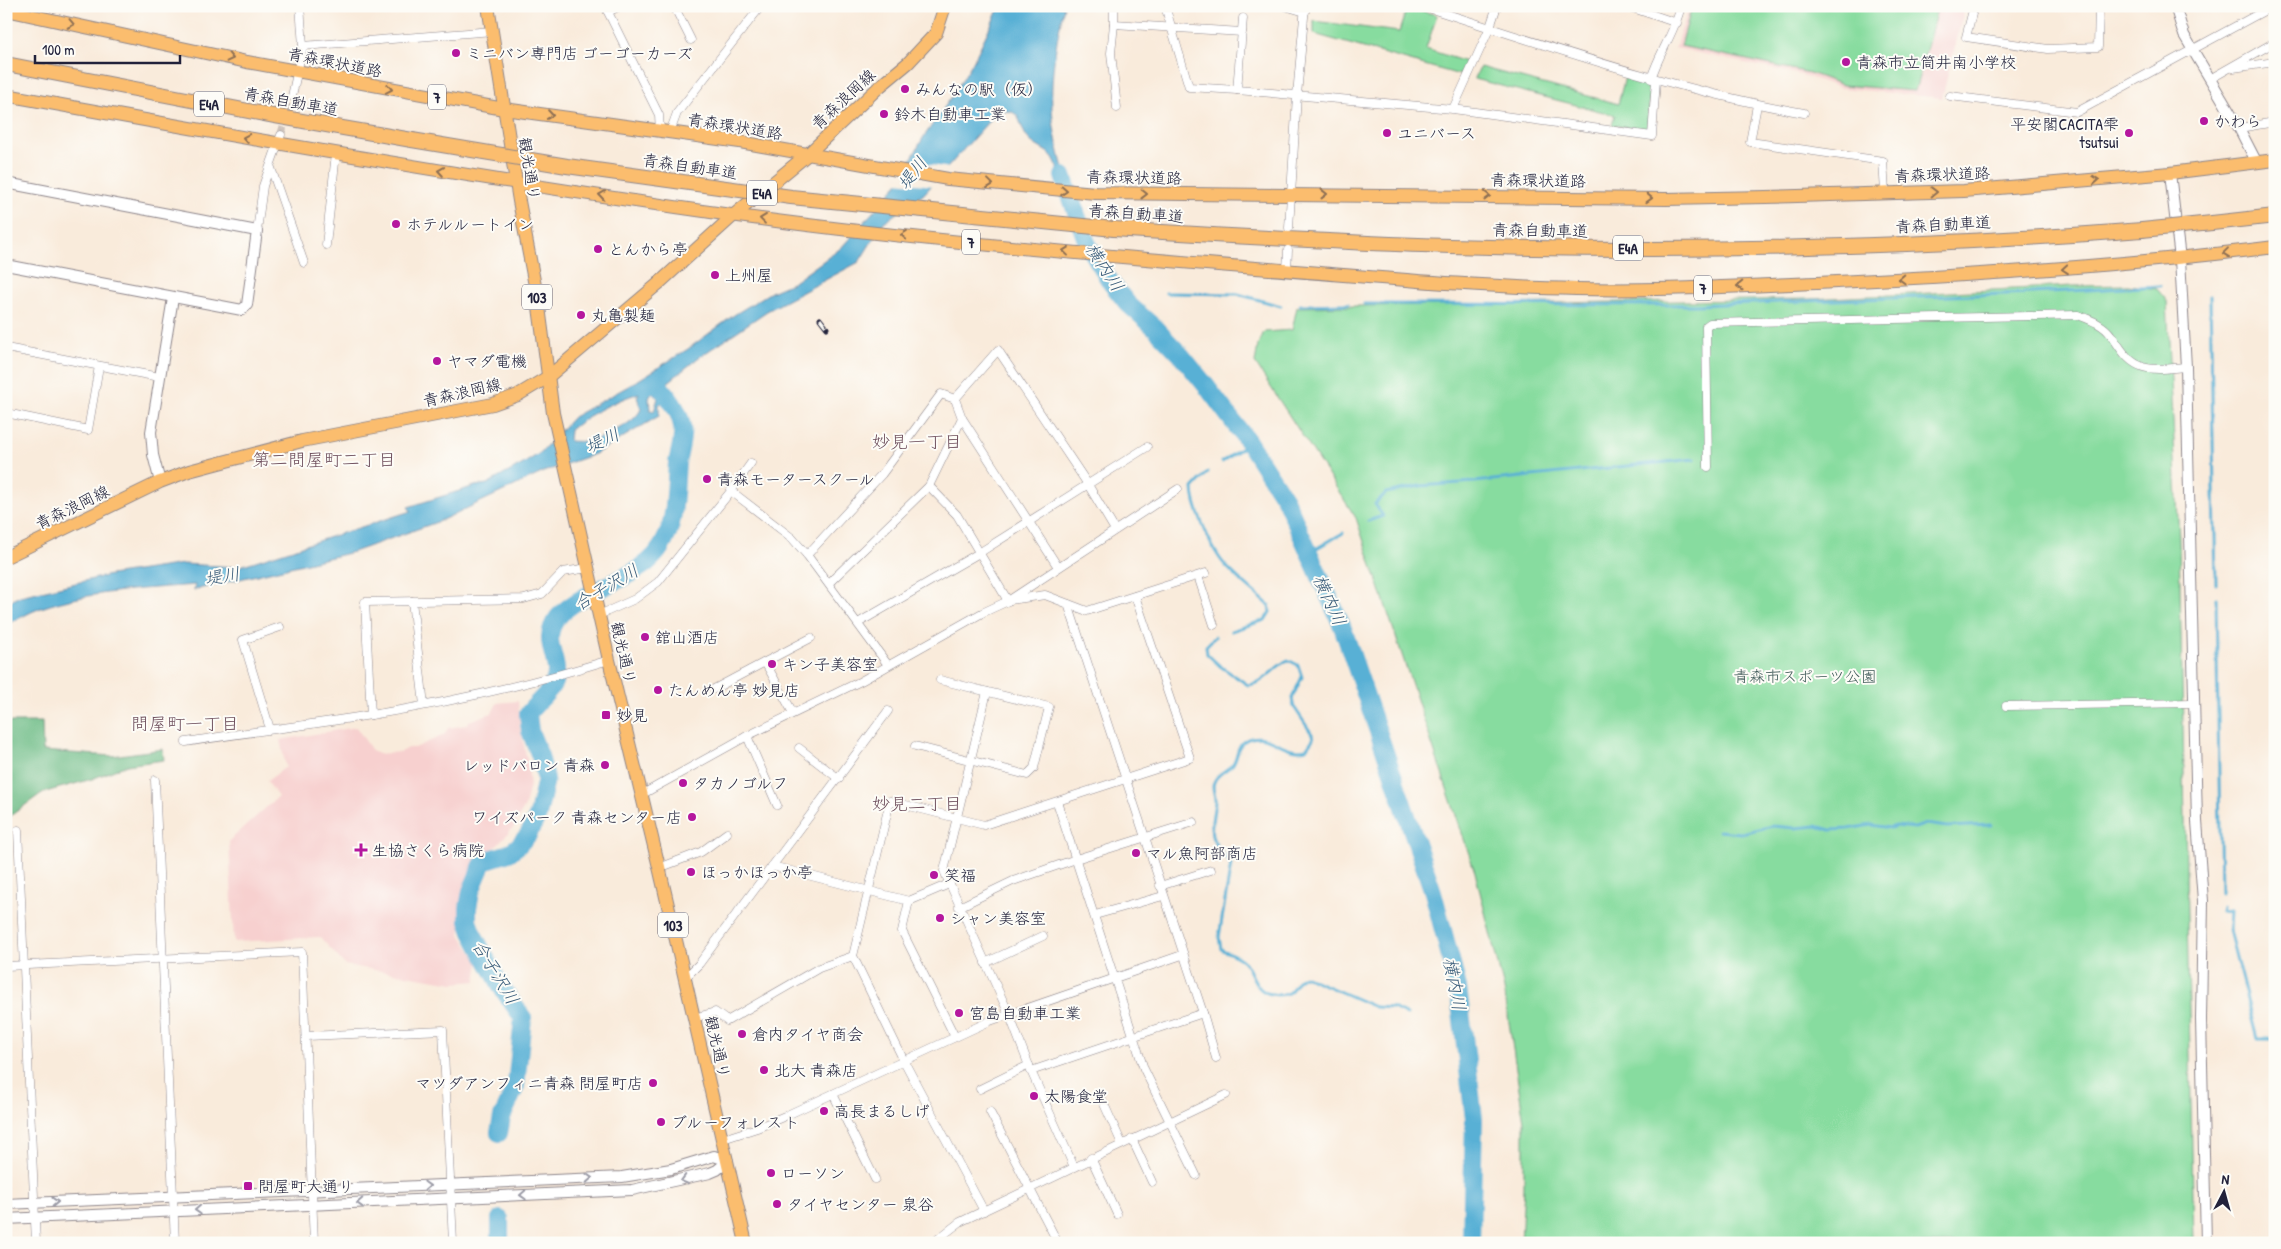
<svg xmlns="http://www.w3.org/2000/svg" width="2281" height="1249" font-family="'Patrick Hand','Klee One',sans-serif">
<rect width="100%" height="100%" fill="#fdfcf7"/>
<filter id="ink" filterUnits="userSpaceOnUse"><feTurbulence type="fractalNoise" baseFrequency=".02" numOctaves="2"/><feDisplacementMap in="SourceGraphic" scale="10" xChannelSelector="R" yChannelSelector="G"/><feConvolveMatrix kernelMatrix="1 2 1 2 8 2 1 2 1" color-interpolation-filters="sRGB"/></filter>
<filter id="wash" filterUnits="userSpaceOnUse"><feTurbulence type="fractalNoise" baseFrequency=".0096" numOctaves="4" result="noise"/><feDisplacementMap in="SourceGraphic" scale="20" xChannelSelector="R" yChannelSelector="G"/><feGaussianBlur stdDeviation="1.12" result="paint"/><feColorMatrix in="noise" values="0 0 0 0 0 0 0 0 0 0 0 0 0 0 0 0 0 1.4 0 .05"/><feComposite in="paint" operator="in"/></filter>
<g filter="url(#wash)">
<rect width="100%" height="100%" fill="#f9ebdb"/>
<g fill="#f7d0cf">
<path d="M1690,6H1965L1942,98L1841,88L1806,76L1675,48Z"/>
<path d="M518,701L520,728L527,759L530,785L525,806L513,828L484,858L475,871L464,904L460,935L479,962L476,981L454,983L345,965L320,937L234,942L229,841L278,797L267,781L286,767L280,740L356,727L373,752L379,754L400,752L408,748H415L444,735L448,728L466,725L469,721L492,713L497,703Z"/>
</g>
<g fill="#87dc9f" stroke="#547f6d">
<path d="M1692,6H1938L1915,91L1843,85L1810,73L1681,46Z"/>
<path d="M1407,7L1437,15L1426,49L1466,62L1460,75L1314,34V21L1399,32Z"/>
<path d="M1480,67L1618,104L1625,77L1650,84L1648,127L1644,130L1612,125L1615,115L1474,79Z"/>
<path d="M2128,285L2157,289L2167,301L2179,539L2194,1243H1521L1524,1188V1122L1504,989L1475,872L1356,518L1255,363L1258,345L1264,332L1292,330L1297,307L1809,299L2074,286Z"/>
</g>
<path fill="#6dbc86" stroke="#486f60" d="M6,722H42L43,751L112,756L163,749L164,760L127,765L92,779L42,793L6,819Z"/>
<path fill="#59b0d5" stroke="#3e6988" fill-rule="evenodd" d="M1000,6H1064C1057,39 1050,74 1052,109C1054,141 1065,175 1074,206C1070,198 1056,160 1052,156C1045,149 1033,146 1027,137C1017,123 1023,107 997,112L924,194L884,222L859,262L767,311L698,358L666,384L669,396L659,405V416L595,454L546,471L440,521L353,552L194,590L195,585C143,589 91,591 41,608C29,612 18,620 6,624V603L20,596L110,575L183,564L237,567L411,511L408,507L475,486L487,484L523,464L540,453L573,417L632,384L688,349L734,315L771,292L794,282L841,248L897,185L923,138L953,95L974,60ZM639,393L637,397L641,409C637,419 620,430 610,431C601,442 582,442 569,441L570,430C589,414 614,401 639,393ZM652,393L658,398L654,411L650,410L649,398Z"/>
<path fill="#f9ebdb" d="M907,161L950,168L934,186L896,182Z"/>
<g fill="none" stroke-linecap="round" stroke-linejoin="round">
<g stroke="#59b0d5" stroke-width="3">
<path d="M1116,289L1124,290"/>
<path d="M1166,293L1238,294L1281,306"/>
<path d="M2210,296L2216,584"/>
<path d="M1364,304L1696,305L2032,293L2160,286"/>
<path d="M1300,305L1348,304"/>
<path d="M1222,462L1249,443"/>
<path d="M1208,472L1193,488C1193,507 1213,553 1226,566C1239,580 1254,592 1269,605L1270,612L1265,620L1231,631"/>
<path d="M1368,521L1383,516L1375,504L1386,493L1420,486L1474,482L1695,459"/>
<path d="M1310,552L1343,533"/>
<path d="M2216,598L2221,893"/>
<path d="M1215,637L1206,646L1207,654L1220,666L1248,685C1265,684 1273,667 1288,660L1298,665L1302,677L1292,698L1294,707L1312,734L1313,739L1306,749C1286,755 1271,733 1251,738C1234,743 1240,755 1232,765C1227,770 1219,773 1215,780C1210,788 1216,794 1215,802C1209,840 1208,835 1231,864L1219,937L1221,949C1229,954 1239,955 1245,963C1254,975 1255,992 1272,994C1277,995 1283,996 1288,993C1295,989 1295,980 1304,976L1375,1007L1393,1008L1407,1015"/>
<path d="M1719,831L1741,833L1773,826L1795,828L1816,826L1831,830L1848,829L1871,825L1890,828L1896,826L1915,828L1926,824L1947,827L1991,825"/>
<path d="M2222,907L2221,911L2230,910L2229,930L2257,1039H2275"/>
</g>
<g stroke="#59b0d5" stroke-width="18">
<path d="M1063,176L1087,243L1111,283L1128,304L1154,327L1181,355L1207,387L1249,443L1285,499L1342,626L1433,892L1458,987L1474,1119L1471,1243"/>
<path d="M499,1133L502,1117L516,1086L523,1018L502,988L472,932L468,921V908L471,891L482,865L487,860L509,853L518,846L528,835L538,815L546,779L540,756L530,731L528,714C535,703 549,694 554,682C563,660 538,642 558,617C580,592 623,583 648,562C678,537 674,497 677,463C679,452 684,437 682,426C679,408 666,394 655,381"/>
<path d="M500,1243V1219"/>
</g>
</g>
</g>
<g filter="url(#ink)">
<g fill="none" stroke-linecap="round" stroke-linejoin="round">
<path stroke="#cec3bb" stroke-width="8" stroke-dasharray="8 4" stroke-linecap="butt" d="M281,135L292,96"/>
<g stroke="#8e868b" stroke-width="9">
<g id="minor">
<path d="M605,6L659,115L660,131"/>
<path d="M674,6L691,40"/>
<path d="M1165,6L1189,87L1237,90"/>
<path d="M1285,6L1305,12"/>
<path d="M1422,6C1548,46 1673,90 1804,113"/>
<path d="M1627,6L1677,23"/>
<path d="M1974,6L1966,37L2048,49L2098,47L2099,6"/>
<path d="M608,12L620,6"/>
<path d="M1243,18L1237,90L1453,109L1652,136L1656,80"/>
<path d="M1114,24V6"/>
<path d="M303,46L493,31"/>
<path d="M2233,68L2275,62"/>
<path d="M1651,79C1659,53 1675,32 1681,6"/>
<path d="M2210,79L2275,42"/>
<path d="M292,96L303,46L300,6"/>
<path d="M1950,96L2077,112L2273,6"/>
<path d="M1757,105L1750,142L1883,161L1885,192"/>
<path d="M1117,108L1111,53L1114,24L1242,32"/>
<path d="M1453,109L1490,27L1497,6"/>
<path d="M2239,128L2275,122"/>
<path d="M670,132L677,113L761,6"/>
<path d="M271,168L304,263"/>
<path d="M1289,228L1297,95L1305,6"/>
<path d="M257,231L263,186L281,135"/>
<path d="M326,245L336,153"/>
<path d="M1287,270L1288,250"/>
<path d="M6,348L159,377"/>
<path d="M6,413L88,430L99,366"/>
<path d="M962,418L1058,567"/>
<path d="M1708,467L1706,326L1710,323L2078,315C2091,320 2103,324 2111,335C2121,348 2126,361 2143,367C2156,371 2172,368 2186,367"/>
<path d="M929,486L957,515L1008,601"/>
<path d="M731,491L792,538L807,555L888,665"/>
<path d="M807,555L882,474L941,394L955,399"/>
<path d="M1198,576L1214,625"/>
<path d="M829,583L929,486L962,418L955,399L998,350L1087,483L1115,530"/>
<path d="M1010,600L1045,595L1087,611L1206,573"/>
<path d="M412,601L424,705"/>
<path d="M1068,604L1203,1013L1216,1058"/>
<path d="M599,615L635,599L658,582L731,491L751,463"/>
<path d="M858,623L979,553L1147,447"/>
<path d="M765,662L811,638"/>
<path d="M714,689L765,662L793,713"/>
<path d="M987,692L944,871L1009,1014L1031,1071L1074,1167"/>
<path d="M2006,706L2194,703"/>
<path d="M371,715L365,602L524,599L542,594L563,572L588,568"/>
<path d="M270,729L243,640L280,627"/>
<path d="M747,736L777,805"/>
<path d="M186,742C248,732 310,725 371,715C452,702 531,684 609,660"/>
<path d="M915,746L1027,775L1034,768L1049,707L940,680"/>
<path d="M799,748L839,779"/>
<path d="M155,780L175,1243"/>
<path d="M641,795L747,736L861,681L982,613L1008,601L1178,489"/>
<path d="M1057,802L1144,1069L1196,1175"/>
<path d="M18,830L36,1243"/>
<path d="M772,866L909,901L949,884"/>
<path d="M659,868L701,852L727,833"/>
<path d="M1160,886L1211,870"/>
<path d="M909,901L902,931L955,1037"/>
<path d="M959,907L1013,881L1076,859L1194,822"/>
<path d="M1095,915L1163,896"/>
<path d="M985,963L1043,936"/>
<path d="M6,966L302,952L314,1243"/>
<path d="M685,978L699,964L888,711"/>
<path d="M694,1018L715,1012L727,1021L819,968L853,956"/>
<path d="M307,1036L443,1030L453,1243"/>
<path d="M1031,1071L1203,1013"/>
<path d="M980,1089L1029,1065"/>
<path d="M1099,1093L1122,1144"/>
<path d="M833,1094L875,1179"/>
<path d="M990,1112L1058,1243"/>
<path d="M723,1139L757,1128L785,1116L990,1021L1182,955"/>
<path d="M1132,1139L1152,1182"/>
<path d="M1091,1158L1117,1214"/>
<path d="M984,1211L904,1061L853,956L890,801L984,825L1190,758L1135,596"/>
<path d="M939,1243L938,1239L960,1222L1226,1095"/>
</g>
</g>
<g stroke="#8e868b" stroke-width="12">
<g id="tertiary">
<path d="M2175,6L2184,35L2239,128L2257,163"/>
<path d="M2170,173L2180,259L2186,367L2197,821L2203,901L2201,1019L2206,1243"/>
<path d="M6,183L257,231L247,305L242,310L6,265"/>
<path d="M160,482L153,455L151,432L173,298"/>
<path d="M6,1204L622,1177L671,1169L714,1156L728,1161L717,1170L710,1173L632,1190L6,1219"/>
</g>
</g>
<g stroke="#8e868b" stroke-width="14">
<path id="primary" d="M6,557L160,482L189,471L302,441L493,404L518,395L548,377L658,284L734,215L808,154L879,87L908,63L936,33L945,6"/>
</g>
<g stroke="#8e868b" stroke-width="14">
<g id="trunk">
<path d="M488,6L519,201L539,307L553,413L609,660L660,871L746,1243"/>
<path d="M6,10L247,62L504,109L740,142L948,179L1095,193L1666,199L1766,197L1964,191L2170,173L2275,160"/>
<path d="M6,95C247,139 488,181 731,215C904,239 1082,254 1256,268C1363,276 1470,287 1576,289C1657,291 1737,286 1817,283C1970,276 2123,266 2275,247"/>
</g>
</g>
<g stroke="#8e868b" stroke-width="16">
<g id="motorway">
<path d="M6,64L274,116L412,140"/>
<path d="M2212,223L2275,216"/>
<path d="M1114,229C1226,236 1338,243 1450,246C1681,253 1912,248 2142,230"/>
</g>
</g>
<use href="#minor" stroke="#fff" stroke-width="8"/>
<use href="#tertiary" stroke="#fff" stroke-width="10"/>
<use href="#primary" stroke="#fbbd6e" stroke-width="12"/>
<use href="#trunk" stroke="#fbbd6e" stroke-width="12"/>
<use href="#motorway" stroke="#fbbd6e" stroke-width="14"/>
<g stroke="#22223b" stroke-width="5">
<path id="rail" d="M820,319L827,328"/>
</g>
<use href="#rail" stroke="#fdfcf7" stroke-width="3" stroke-dasharray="9" stroke-linecap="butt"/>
<g stroke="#8e868b" stroke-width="16" stroke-linecap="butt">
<g id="motorway-bridge">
<path d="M412,140L567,166L791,197L1114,229"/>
<path d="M2142,230L2212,223"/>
</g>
</g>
<use href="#motorway-bridge" stroke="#fbbd6e" stroke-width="14"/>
</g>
<defs><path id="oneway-chevron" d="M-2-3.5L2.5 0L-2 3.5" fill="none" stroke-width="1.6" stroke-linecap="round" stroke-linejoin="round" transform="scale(1.25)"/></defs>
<g stroke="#8e7054">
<use href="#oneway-chevron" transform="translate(71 24) rotate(12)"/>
<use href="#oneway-chevron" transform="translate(230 58) rotate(13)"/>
<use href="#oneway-chevron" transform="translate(389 89) rotate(10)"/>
<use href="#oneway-chevron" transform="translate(550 115) rotate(8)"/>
<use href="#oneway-chevron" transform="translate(246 138) rotate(-170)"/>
<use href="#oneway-chevron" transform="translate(441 171) rotate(-171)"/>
<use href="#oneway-chevron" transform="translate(2096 180) rotate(-5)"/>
<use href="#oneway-chevron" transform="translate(990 184) rotate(7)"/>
<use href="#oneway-chevron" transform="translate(1064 191) rotate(4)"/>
<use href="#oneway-chevron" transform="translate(1934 192) rotate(-1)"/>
<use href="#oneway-chevron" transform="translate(1144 194) rotate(1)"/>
<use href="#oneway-chevron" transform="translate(1324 194)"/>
<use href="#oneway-chevron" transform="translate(602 195) rotate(-171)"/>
<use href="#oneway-chevron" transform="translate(1487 196) rotate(1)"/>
<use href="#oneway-chevron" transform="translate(1649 198) rotate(2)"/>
<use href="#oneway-chevron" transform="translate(763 219) rotate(-173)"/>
<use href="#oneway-chevron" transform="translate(904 235) rotate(-175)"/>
<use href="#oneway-chevron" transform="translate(1066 251) rotate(-174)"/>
<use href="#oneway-chevron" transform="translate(2226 253) rotate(173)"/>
<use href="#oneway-chevron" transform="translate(2065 269) rotate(175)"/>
<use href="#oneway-chevron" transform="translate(1902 279) rotate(178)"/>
<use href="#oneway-chevron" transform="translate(1740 286) rotate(178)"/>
</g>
<g stroke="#9c9ca7">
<use href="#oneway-chevron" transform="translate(589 1178) rotate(-3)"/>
<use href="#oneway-chevron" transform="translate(684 1180) rotate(165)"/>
<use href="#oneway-chevron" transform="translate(427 1186) rotate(-2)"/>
<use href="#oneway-chevron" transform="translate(523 1195) rotate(177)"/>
<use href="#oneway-chevron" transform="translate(55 1202) rotate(-2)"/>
<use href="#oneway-chevron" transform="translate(360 1203) rotate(177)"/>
<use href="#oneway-chevron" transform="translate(198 1210) rotate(177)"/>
</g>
</g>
<g fill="#b5179e" stroke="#fdfcf7" stroke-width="2">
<circle cx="456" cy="53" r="5"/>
<circle cx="1846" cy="62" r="5"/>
<circle cx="905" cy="89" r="5"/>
<circle cx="884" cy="114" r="5"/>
<circle cx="2204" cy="121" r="5"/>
<circle cx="1387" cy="133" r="5"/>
<circle cx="2129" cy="133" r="5"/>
<circle cx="396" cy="224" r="5"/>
<circle cx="598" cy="249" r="5"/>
<circle cx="715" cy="275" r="5"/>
<circle cx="581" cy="315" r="5"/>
<circle cx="437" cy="361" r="5"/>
<circle cx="707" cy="479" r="5"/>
<circle cx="645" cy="637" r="5"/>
<circle cx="772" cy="664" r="5"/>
<circle cx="658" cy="690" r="5"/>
<rect x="601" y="710" width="10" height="10" rx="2.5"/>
<circle cx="605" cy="765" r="5"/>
<circle cx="683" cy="783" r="5"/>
<circle cx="692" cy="817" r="5"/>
<path d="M358.5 842.5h5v5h5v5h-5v5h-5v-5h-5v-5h5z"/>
<circle cx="1136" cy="853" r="5"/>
<circle cx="691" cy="872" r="5"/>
<circle cx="934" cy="875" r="5"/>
<circle cx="940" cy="918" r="5"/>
<circle cx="959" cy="1013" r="5"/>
<circle cx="742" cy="1034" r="5"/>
<circle cx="764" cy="1070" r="5"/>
<circle cx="653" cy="1083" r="5"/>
<circle cx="1034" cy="1096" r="5"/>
<circle cx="824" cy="1111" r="5"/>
<circle cx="661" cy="1122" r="5"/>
<circle cx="771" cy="1173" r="5"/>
<rect x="243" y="1181" width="10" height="10" rx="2.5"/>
<circle cx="777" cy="1204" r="5"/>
</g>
<g text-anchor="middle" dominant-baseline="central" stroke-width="4" stroke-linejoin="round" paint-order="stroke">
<g fill="#fdfcf7" stroke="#646373" stroke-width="1">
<rect x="428" y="84.5" width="18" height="25" rx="4"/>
<rect x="194" y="91.5" width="30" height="25" rx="4"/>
<rect x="747" y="180.5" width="30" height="25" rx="4"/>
<rect x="962" y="229.5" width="18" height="25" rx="4"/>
<rect x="1613" y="235.5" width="30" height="25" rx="4"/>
<rect x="1694" y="275.5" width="18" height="25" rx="4"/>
<rect x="522" y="284.5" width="30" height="25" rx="4"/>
<rect x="658" y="912.5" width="30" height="25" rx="4"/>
</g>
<g font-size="15" font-weight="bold" fill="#22223b">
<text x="437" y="97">7</text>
<text x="209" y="104">E4A</text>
<text x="762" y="193">E4A</text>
<text x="971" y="242">7</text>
<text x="1628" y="248">E4A</text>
<text x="1703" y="288">7</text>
<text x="537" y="297">103</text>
<text x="673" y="925">103</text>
</g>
<g font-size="16" fill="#22223b" stroke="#fdfcf7" text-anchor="start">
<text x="466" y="53">ミニバン専門店 ゴーゴーカーズ</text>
<text x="1856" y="62">青森市立筒井南小学校</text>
<text x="915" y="89">みんなの駅（仮）</text>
<text x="894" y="114">鈴木自動車工業</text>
<text x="2214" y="121">かわら</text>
<text x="2119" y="124" text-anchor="end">平安閣CACITA雫<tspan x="2119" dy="18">tsutsui</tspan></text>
<text x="1397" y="133">ユニバース</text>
<text x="406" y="224">ホテルルートイン</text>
<text x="608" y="249">とんから亭</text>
<text x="725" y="275">上州屋</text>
<text x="591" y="315">丸亀製麺</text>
<text x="447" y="361">ヤマダ電機</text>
<text x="717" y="479">青森モータースクール</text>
<text x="655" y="637">舘山酒店</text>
<text x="782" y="664">キン子美容室</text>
<text x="668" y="690">たんめん亭 妙見店</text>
<text x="616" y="715">妙見</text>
<text x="595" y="765" text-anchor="end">レッドバロン 青森</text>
<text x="693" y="783">タカノゴルフ</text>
<text x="682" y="817" text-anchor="end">ワイズパーク 青森センター店</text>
<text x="372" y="850">生協さくら病院</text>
<text x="1146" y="853">マル魚阿部商店</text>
<text x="701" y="872">ほっかほっか亭</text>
<text x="944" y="875">笑福</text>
<text x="950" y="918">シャン美容室</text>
<text x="969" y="1013">宮島自動車工業</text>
<text x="752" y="1034">倉内タイヤ商会</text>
<text x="774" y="1070">北大 青森店</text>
<text x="643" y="1083" text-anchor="end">マツダアンフィニ青森 問屋町店</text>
<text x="1044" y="1096">太陽食堂</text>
<text x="834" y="1111">高長まるしげ</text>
<text x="671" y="1122">ブルーフォレスト</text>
<text x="781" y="1173">ローソン</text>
<text x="258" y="1186">問屋町大通り</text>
<text x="787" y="1204">タイヤセンター 泉谷</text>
</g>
<g font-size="16" fill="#22223b" stroke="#fdfcf7">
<text transform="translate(335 62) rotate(11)">青森環状道路</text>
<text transform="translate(843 99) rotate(-43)">青森浪岡線</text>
<text transform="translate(291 101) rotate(10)">青森自動車道</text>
<text transform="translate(735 126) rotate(9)">青森環状道路</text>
<text transform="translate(690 166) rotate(8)">青森自動車道</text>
<text transform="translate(530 169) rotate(81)">観光通り</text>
<text transform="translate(1942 174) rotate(-2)">青森環状道路</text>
<text transform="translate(1134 177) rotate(1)">青森環状道路</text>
<text transform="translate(1538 180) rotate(1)">青森環状道路</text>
<text transform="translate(1136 213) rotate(4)">青森自動車道</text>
<text transform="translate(1943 224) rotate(-3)">青森自動車道</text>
<text transform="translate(1540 230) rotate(1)">青森自動車道</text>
<text transform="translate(462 392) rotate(-13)">青森浪岡線</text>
<text transform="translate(72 507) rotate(-26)">青森浪岡線</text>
<text transform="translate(624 653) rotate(77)">観光通り</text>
<text transform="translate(718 1047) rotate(77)">観光通り</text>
</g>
<g font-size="16" fill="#405a59" stroke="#fdfcf7">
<text x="1805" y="676">青森市スポーツ公園</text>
</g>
<g font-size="18" font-style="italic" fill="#385b79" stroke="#fdfcf7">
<text transform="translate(912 173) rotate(-53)">堤川</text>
<text transform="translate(1105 267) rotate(57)">横内川</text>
<text transform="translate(602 440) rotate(-25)">堤川</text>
<text transform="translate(222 576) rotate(-10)">堤川</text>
<text transform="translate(606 587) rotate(-31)">合子沢川</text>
<text transform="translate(1330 600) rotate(66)">横内川</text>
<text transform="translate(496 972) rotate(59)">合子沢川</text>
<text transform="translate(1455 984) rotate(79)">横内川</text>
</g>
<g font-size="18" fill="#6e4f5d" stroke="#fdfcf7">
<text x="917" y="441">妙見一丁目</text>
<text x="324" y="459">第二問屋町二丁目</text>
<text x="185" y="723">問屋町一丁目</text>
<text x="917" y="803">妙見二丁目</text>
</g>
</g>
<rect width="2281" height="1249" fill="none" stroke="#fdfcf7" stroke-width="25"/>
<g transform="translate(2224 1192) rotate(6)" stroke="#fdfcf7" stroke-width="4" paint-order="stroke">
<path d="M0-4L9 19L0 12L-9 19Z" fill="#22223b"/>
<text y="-8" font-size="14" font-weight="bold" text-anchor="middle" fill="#22223b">N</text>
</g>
<path d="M35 55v8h145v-8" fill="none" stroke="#22223b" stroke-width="2.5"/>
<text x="42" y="55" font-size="15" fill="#22223b" stroke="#fdfcf7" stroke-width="4" paint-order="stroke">100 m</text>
</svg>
